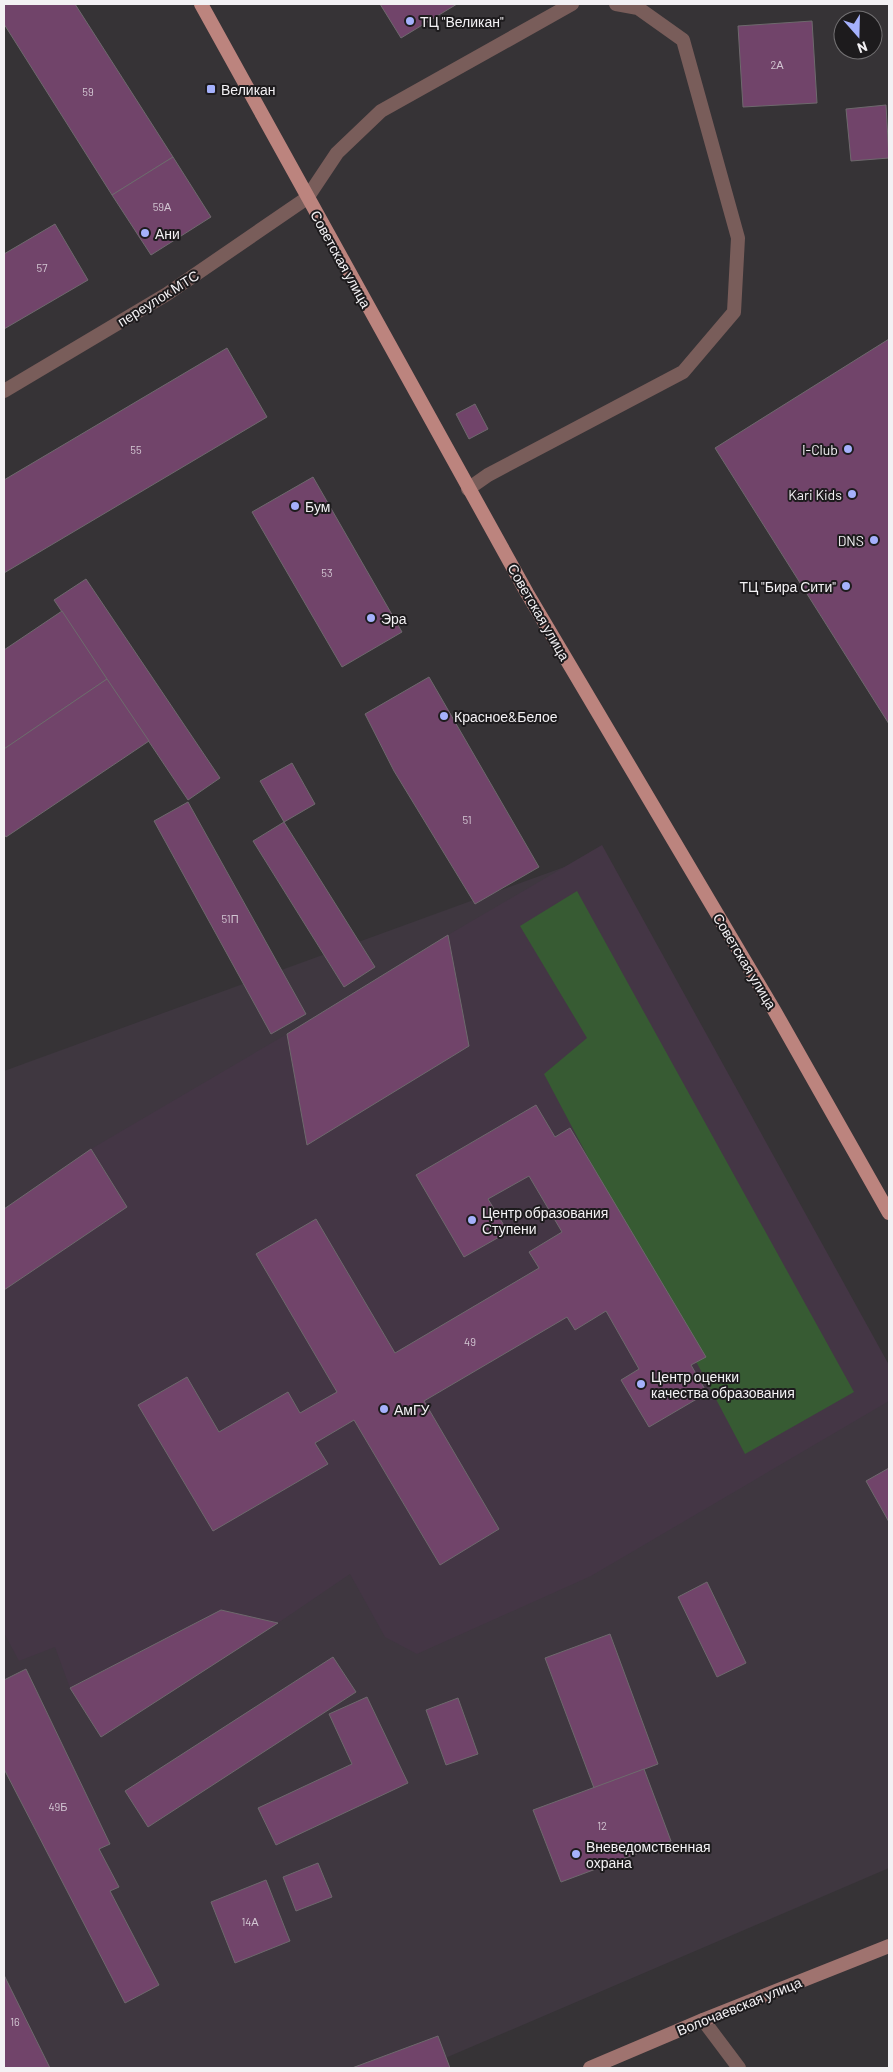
<svg xmlns="http://www.w3.org/2000/svg" width="893" height="2072" font-family="Barlow,sans-serif">
<rect width="100%" height="100%" fill="#363336"/>
<path fill="#3f3740" d="M589,858L889,1374V1868L422,2068H4V1071Z"/>
<path fill="#443645" d="M602,845L889,1365V1401L591,1576L417,1654L385,1637L350,1574L278,1623L101,1737L70,1688L55,1647L19,1661L4,1633V1290L127,1207L91,1149L287,1034L448,935Z"/>
<path fill="#375b33" d="M577,891L854,1392L745,1454L544,1074L587,1038L520,926Z"/>
<g fill="#71446a" stroke="#6e696d">
<path d="M4,4H75L173,157L112,195L4,24Z"/>
<path d="M380,4H457L401,38Z"/>
<path d="M812,21L817,103L743,107L738,26Z"/>
<path d="M886,105L889,158L851,161L846,109Z"/>
<path d="M173,157L211,217L151,255L112,195Z"/>
<path d="M55,224L88,280L4,329V254Z"/>
<path d="M889,339V724L715,448Z"/>
<path d="M227,348L267,417L4,573V480Z"/>
<path d="M475,404L488,429L469,439L456,414Z"/>
<path d="M313,477L402,632L342,667L252,512Z"/>
<path d="M86,579L220,778L188,800L54,600Z"/>
<path d="M62,611L107,679L4,749V650Z"/>
<path d="M429,677L539,867L475,904L394,771L365,714Z"/>
<path d="M107,679L149,741L6,837L4,834V749Z"/>
<path d="M292,763L315,804L284,822L260,781Z"/>
<path d="M188,802L306,1014L271,1034L154,821Z"/>
<path d="M284,822L375,967L344,987L253,841Z"/>
<path d="M448,935L469,1046L307,1145L287,1034Z"/>
<path d="M536,1105L555,1137L570,1128L706,1357L691,1365L707,1393L649,1427L621,1380L639,1369L606,1311L575,1330L567,1317L424,1401L499,1529L440,1565L354,1420L315,1443L328,1464L213,1531L138,1405L187,1377L219,1432L288,1392L300,1413L337,1392L256,1254L316,1219L395,1353L539,1268L529,1252L562,1232L529,1176L488,1199L508,1232L464,1257L416,1175Z"/>
<path d="M91,1149L127,1207L4,1290V1209Z"/>
<path d="M889,1468V1522L866,1481Z"/>
<path d="M707,1582L746,1663L717,1677L678,1597Z"/>
<path d="M221,1610L278,1623L101,1737L70,1688Z"/>
<path d="M610,1634L658,1764L594,1788L545,1658Z"/>
<path d="M333,1657L356,1692L148,1827L125,1791Z"/>
<path d="M26,1669L110,1844L99,1849L119,1887L110,1891L159,1985L125,2003L4,1769V1680Z"/>
<path d="M367,1697L408,1783L276,1845L258,1808L352,1764L329,1714Z"/>
<path d="M458,1698L478,1754L446,1765L426,1710Z"/>
<path d="M644,1769L671,1841L561,1882L533,1810Z"/>
<path d="M318,1863L332,1897L296,1911L283,1877Z"/>
<path d="M266,1880L290,1941L235,1963L211,1902Z"/>
<path d="M4,1975L50,2068H4Z"/>
<path d="M438,2036L450,2068H352Z"/>
</g>
<g fill="none" stroke-linecap="round" stroke-linejoin="round">
<g stroke="#795d5a" stroke-width="14">
<path d="M307,198L337,153L381,111L572,4"/>
<path d="M468,489L488,475L683,372L734,312L738,238L683,40L638,8L616,4"/>
</g>
<g stroke="#795d5a" stroke-width="14">
<path d="M4,391L167,294L307,198"/>
<path d="M703,2020L739,2068"/>
</g>
<path stroke="#9f736f" stroke-width="14" d="M590,2068L703,2020L889,1946"/>
<path stroke="#bc847e" stroke-width="14" d="M201,4L527,593L774,1010L889,1213"/>
</g>
<g fill="#a5b1fc" stroke="#1d1b1d" stroke-width="2">
<circle cx="410" cy="21" r="5"/>
<rect x="206" y="84" width="10" height="10" rx="2.5"/>
<circle cx="145" cy="233" r="5"/>
<circle cx="848" cy="449" r="5"/>
<circle cx="852" cy="494" r="5"/>
<circle cx="295" cy="506" r="5"/>
<circle cx="874" cy="540" r="5"/>
<circle cx="846" cy="586" r="5"/>
<circle cx="371" cy="618" r="5"/>
<circle cx="444" cy="716" r="5"/>
<circle cx="472" cy="1220" r="5"/>
<circle cx="641" cy="1384" r="5"/>
<circle cx="384" cy="1409" r="5"/>
<circle cx="576" cy="1854" r="5"/>
</g>
<g text-anchor="middle" dominant-baseline="central" stroke-width="4" stroke-linejoin="round" paint-order="stroke">
<g font-size="11" fill="#d2c6d2">
<text x="777" y="64">2А</text>
<text x="88" y="91">59</text>
<text x="162" y="206">59А</text>
<text x="42" y="267">57</text>
<text x="136" y="449">55</text>
<text x="327" y="572">53</text>
<text x="467" y="819">51</text>
<text x="230" y="918">51П</text>
<text x="470" y="1341">49</text>
<text x="58" y="1806">49Б</text>
<text x="602" y="1825">12</text>
<text x="250" y="1921">14А</text>
<text x="15" y="2021">16</text>
</g>
<g font-size="14" fill="#f3f1f4" stroke="#1d1b1d" text-anchor="start">
<text x="420" y="21">ТЦ "Великан"</text>
<text x="221" y="89">Великан</text>
<text x="155" y="233">Ани</text>
<text x="838" y="449" text-anchor="end">I-Club</text>
<text x="842" y="494" text-anchor="end">Kari Kids</text>
<text x="305" y="506">Бум</text>
<text x="864" y="540" text-anchor="end">DNS</text>
<text x="836" y="586" text-anchor="end">ТЦ "Бира Сити"</text>
<text x="381" y="618">Эра</text>
<text x="454" y="716">Красное&amp;Белое</text>
<text x="482" y="1212">Центр образования<tspan x="482" dy="16">Ступени</tspan></text>
<text x="651" y="1376">Центр оценки<tspan x="651" dy="16">качества образования</tspan></text>
<text x="394" y="1409">АмГУ</text>
<text x="586" y="1846">Вневедомственная<tspan x="586" dy="16">охрана</tspan></text>
</g>
<g font-size="14" fill="#f3f1f4" stroke="#1d1b1d">
<text transform="translate(341 259) rotate(61)">Советская улица</text>
<text transform="translate(158 298) rotate(-32)">переулок МТС</text>
<text transform="translate(539 612) rotate(60)">Советская улица</text>
<text transform="translate(745 961) rotate(59)">Советская улица</text>
<text transform="translate(739 2006) rotate(-22)">Волочаевская улица</text>
</g>
</g>
<rect width="893" height="2072" fill="none" stroke="#f3f1f4" stroke-width="10"/>
<g transform="translate(858 35) rotate(160)"><circle r="24" fill="#1d1b1d" stroke="#737173"/>
<path d="M0-4L9 19L0 12L-9 19Z" fill="#a5b1fc"/>
<text y="-8" font-size="14" font-weight="bold" text-anchor="middle" fill="#f3f1f4">N</text>
</g>
</svg>
